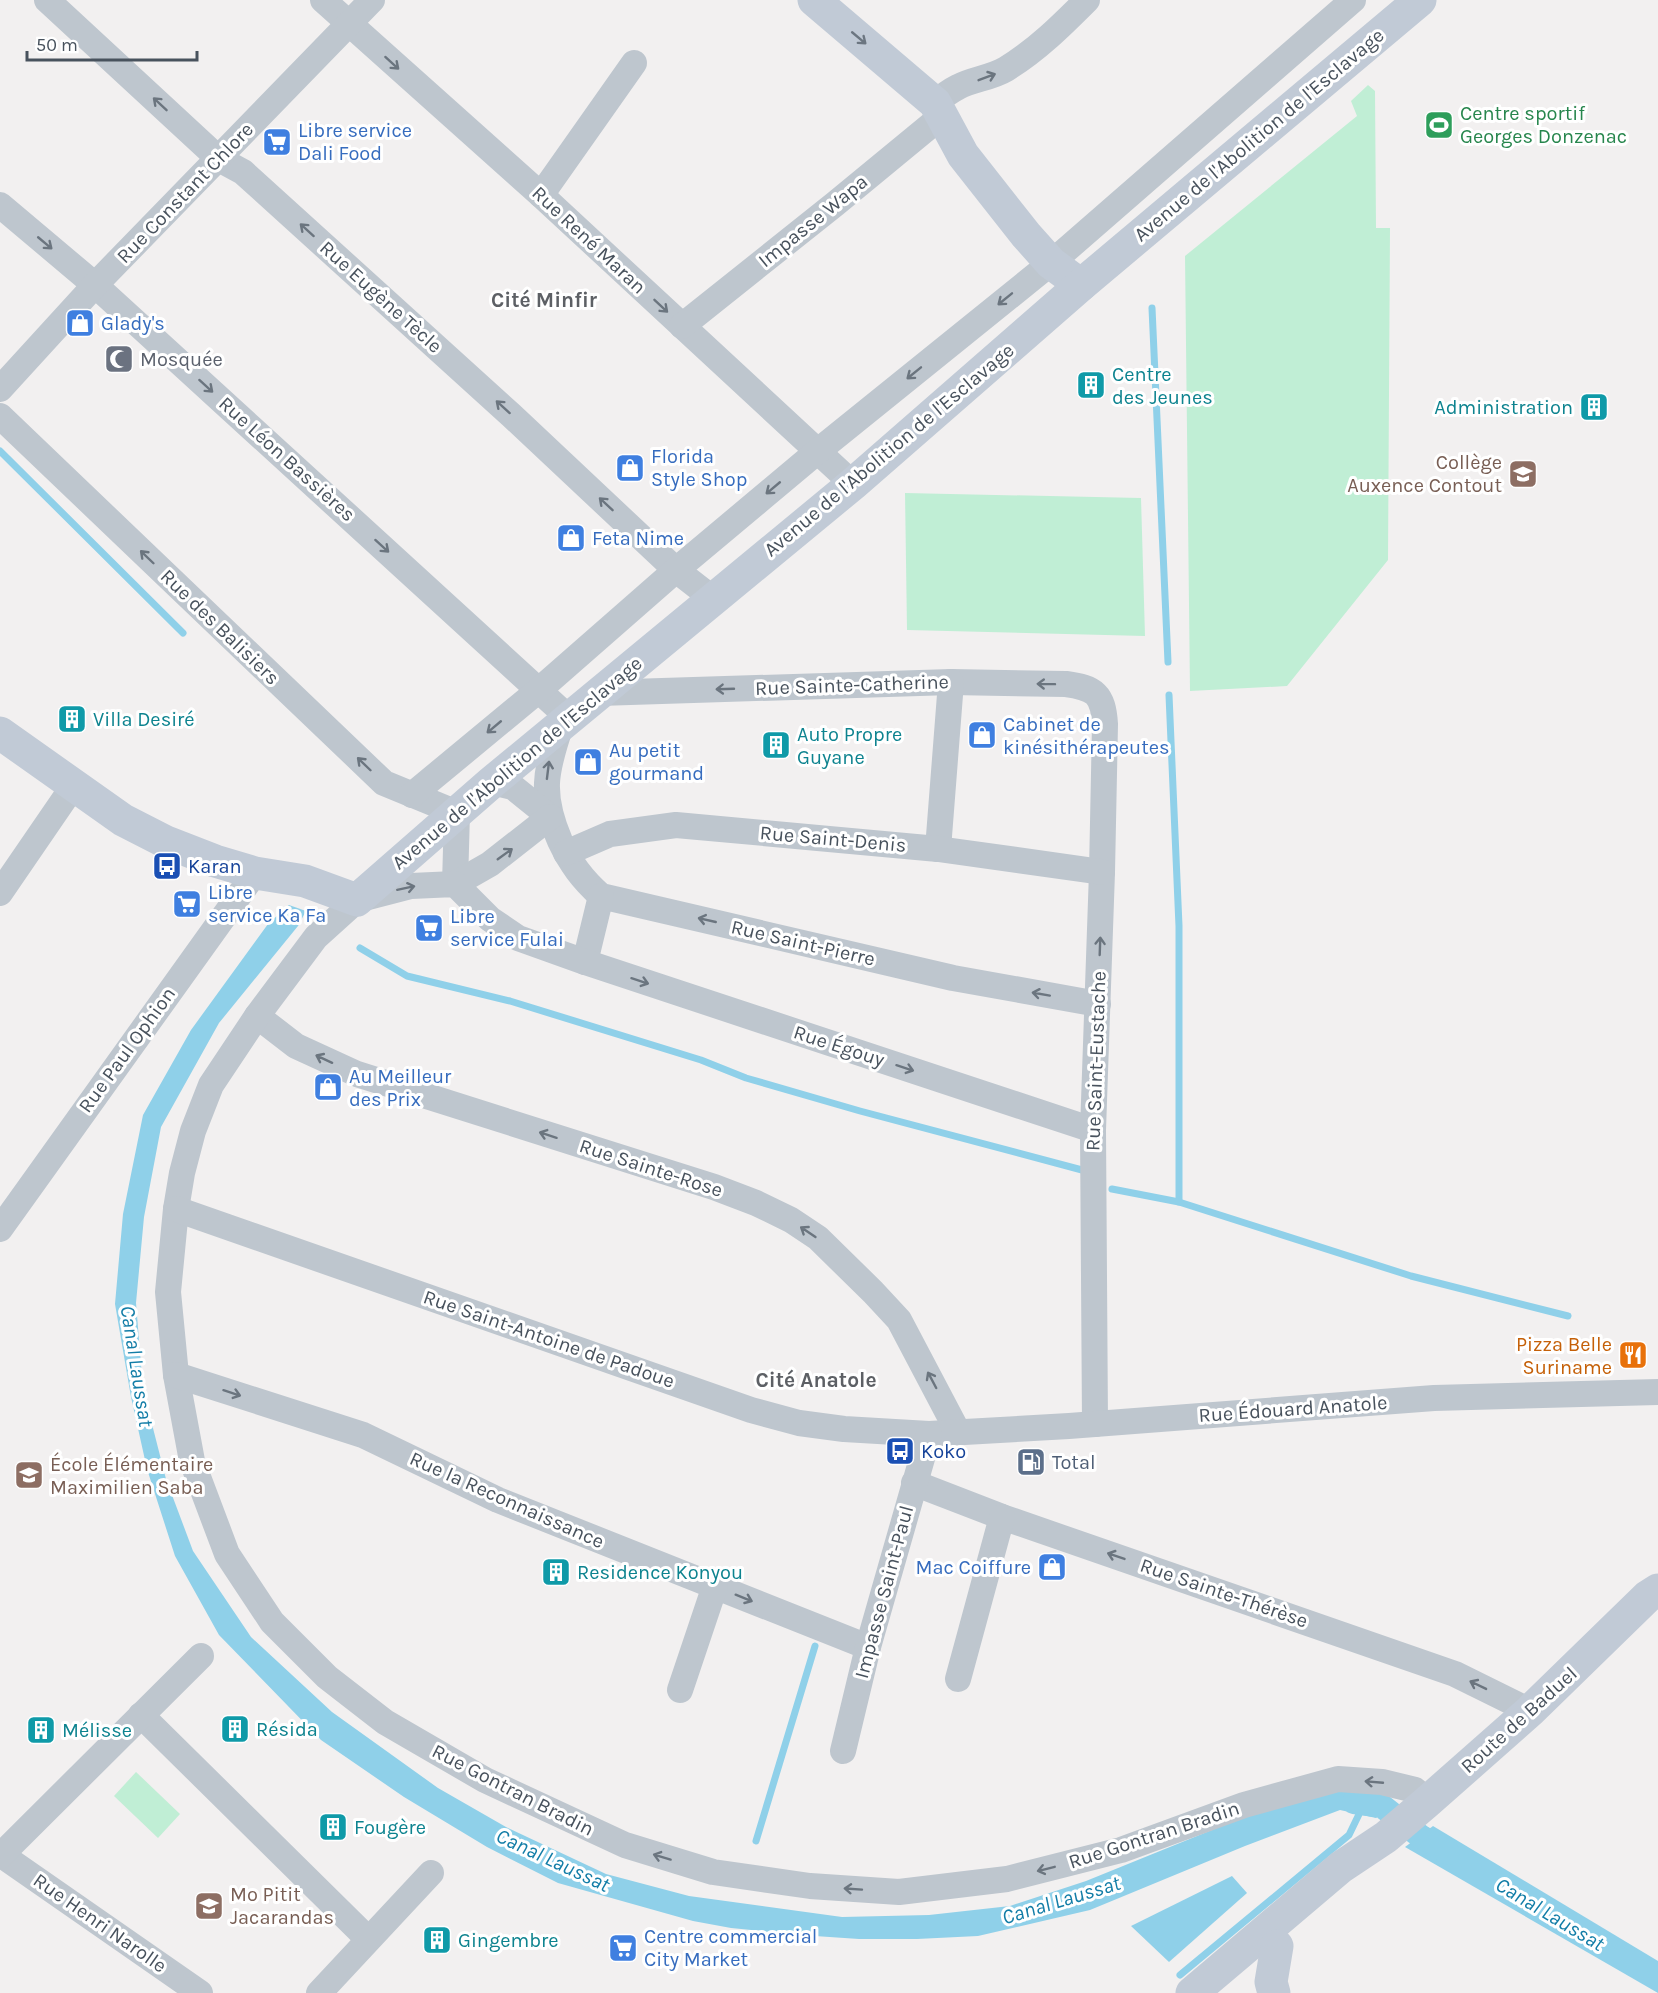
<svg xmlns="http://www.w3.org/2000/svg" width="1658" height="1993" font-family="Karla,sans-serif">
<rect width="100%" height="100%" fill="#f2f0f0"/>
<g fill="#c0eed5">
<path d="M1368,85L1375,91L1376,228H1390L1388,560L1287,686L1190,691L1185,256L1357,116L1351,101Z"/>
<path d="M905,493L1141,498L1145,636L907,630Z"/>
<path d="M136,1772L180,1814L158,1838L114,1796Z"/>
</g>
<g fill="#8fd0e9">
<path d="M289,905L306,911L298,926L219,1023L161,1127L144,1217L136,1303L143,1389L166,1479L193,1551L251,1637L332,1712L438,1788L506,1827L606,1874L689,1896L842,1917L929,1915L1010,1906L1086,1881L1234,1821L1332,1791H1374L1395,1802L1376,1818L1340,1810L1245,1846L1090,1910L978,1936L917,1939H859L800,1935L731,1928L693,1921L558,1883L487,1847L404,1797L321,1740L219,1635L175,1556L147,1469L131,1397L115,1304L123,1214L143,1115L191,1030L268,924Z"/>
<path d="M1433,1826L1658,1961V1993L1405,1847Z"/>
<path d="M1232,1876L1247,1893L1169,1962L1131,1926Z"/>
</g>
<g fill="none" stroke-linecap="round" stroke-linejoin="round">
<g stroke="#8fd0e9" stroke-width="7">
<path d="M1152,308L1168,662"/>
<path d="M0,451L183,633"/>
<path d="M1169,695L1179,926V1202"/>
<path d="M360,948L407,976L510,1001L701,1060L746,1078L860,1111L1082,1170"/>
<path d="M1112,1189L1179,1202L1411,1276L1568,1316"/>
<path d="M756,1841L815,1646"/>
<path d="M1180,1975L1349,1835L1362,1808"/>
</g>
<path stroke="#8fd0e9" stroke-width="24" d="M1354,1802L1382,1806L1420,1836L1448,1853"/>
<g stroke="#bec6ce" stroke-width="26">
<path d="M47,0L219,159L243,172L511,415L676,570L703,591L709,602"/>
<path d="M323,0L541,195L853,484"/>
<path d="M935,103C942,97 950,91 958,87C973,79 991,78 1006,69C1037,50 1062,25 1087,0"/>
<path d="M541,195L634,63"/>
<path d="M0,205L95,285L569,718"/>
<path d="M682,326L835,204L943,115"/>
<path d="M0,389L95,285L372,0"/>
<path d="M0,416L384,783L457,813L455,884"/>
<path d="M599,693L951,682L1066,684C1095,688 1103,694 1105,724L1102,872L1093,1130L1095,1424"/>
<path d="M561,725C545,772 540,794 560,841C571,864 582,879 601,896L953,978L1098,1004"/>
<path d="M492,782L513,787L550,817"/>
<path d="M412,795L539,690L676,570L818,451L1051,263L1353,0"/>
<path d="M938,849L951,682"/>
<path d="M566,853L610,834L676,825L938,849L1102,872"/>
<path d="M455,884L490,864L550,817"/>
<path d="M0,893L74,785"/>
<path d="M585,962L601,896"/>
<path d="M257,1016L296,1046L357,1074L714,1187L756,1203L791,1220L818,1238L873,1292L899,1320L958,1432"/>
<path d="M1093,1130L585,962L518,938L490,919L455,884L411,886L357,900L316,937L257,1016L211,1085L193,1131L182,1173L176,1209L168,1292L176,1375L192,1461L227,1554L272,1622L327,1677L385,1722L485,1780L625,1845L713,1872L810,1886L899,1892L1007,1879L1121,1850L1244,1805L1338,1779L1382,1782L1415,1790L1427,1802"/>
<path d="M176,1209L751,1410L799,1423L844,1429L929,1434L1069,1426L1434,1398L1658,1392"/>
<path d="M0,1229L255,873"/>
<path d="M176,1375L363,1435L498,1500L868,1647"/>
<path d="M914,1483L1002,1517L1455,1674L1530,1711"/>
<path d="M958,1679L1002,1517"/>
<path d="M680,1690L715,1586"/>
<path d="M141,1715L368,1939"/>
<path d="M843,1751L868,1647L929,1434"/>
<path d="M0,1854L200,1993"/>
<path d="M0,1856L201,1656"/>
<path d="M319,1993L431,1873"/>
</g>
<g stroke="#c1cad6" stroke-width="33">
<path d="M814,0L935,103L963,155L1026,235L1051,263L1081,285"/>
<path d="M0,733L123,820L166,842L215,861L255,873L305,881L357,900L492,782L853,484L1081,285L1420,0"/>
<path d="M1192,1993L1341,1867L1386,1837L1427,1802L1530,1711L1647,1597L1658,1590"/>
<path d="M1274,1993L1271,1982L1277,1946"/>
</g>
</g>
<defs><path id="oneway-shaft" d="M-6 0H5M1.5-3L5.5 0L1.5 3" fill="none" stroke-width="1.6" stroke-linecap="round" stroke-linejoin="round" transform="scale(1.5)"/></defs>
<use stroke="#6c7681" href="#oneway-shaft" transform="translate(859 38) rotate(40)"/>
<g stroke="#6b757f">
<use href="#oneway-shaft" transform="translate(392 63) rotate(42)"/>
<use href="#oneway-shaft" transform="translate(987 77) rotate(-21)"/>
<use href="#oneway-shaft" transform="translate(160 104) rotate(-137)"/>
<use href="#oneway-shaft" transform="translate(307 230) rotate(-138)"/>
<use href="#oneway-shaft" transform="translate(45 243) rotate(40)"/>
<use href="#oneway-shaft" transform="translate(1005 299) rotate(141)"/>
<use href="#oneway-shaft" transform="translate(661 306) rotate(43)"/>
<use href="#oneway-shaft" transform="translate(914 373) rotate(141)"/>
<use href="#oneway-shaft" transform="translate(206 386) rotate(42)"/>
<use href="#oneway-shaft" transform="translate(503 407) rotate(-138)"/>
<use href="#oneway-shaft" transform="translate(773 488) rotate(140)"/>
<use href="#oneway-shaft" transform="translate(606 504) rotate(-137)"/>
<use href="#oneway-shaft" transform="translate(382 546) rotate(42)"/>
<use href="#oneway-shaft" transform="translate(147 557) rotate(-136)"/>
<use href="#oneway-shaft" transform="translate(1046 684) rotate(-179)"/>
<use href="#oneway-shaft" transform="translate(725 689) rotate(178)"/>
<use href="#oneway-shaft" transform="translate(494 727) rotate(140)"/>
<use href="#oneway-shaft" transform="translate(364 764) rotate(-136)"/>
<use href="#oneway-shaft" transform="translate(548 770) rotate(-83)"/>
<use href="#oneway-shaft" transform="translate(505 854) rotate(-36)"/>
<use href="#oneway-shaft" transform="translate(406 888) rotate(-12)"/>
<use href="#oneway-shaft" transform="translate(707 920) rotate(-167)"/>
<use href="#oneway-shaft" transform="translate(1100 946) rotate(-88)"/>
<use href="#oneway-shaft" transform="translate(640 981) rotate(18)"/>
<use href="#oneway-shaft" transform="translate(1041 994) rotate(-170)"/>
<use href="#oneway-shaft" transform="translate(324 1059) rotate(-155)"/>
<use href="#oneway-shaft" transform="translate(905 1068) rotate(18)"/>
<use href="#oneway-shaft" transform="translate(548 1135) rotate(-162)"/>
<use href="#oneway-shaft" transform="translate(808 1232) rotate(-146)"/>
<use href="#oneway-shaft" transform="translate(932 1380) rotate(-118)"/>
<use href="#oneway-shaft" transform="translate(232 1393) rotate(18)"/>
<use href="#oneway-shaft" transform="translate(1116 1556) rotate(-161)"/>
<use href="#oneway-shaft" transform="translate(744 1598) rotate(22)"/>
<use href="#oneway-shaft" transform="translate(1478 1685) rotate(-154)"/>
<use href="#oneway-shaft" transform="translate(1374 1782) rotate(-175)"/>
<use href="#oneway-shaft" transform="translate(662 1857) rotate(-163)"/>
<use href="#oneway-shaft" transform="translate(1046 1869) rotate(166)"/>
<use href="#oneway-shaft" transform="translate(853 1889) rotate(-176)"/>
</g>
<defs>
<g id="stadium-square" transform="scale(1.5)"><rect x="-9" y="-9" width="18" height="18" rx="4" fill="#2e9e5b" stroke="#fff"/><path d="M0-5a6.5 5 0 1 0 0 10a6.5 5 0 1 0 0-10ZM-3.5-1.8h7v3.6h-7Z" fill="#fff"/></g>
<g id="supermarket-square" transform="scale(1.5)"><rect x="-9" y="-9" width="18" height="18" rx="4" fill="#3f7fe0" stroke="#fff"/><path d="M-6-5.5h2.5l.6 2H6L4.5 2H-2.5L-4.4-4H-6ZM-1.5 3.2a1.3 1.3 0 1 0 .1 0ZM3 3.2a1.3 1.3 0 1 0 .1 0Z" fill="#fff"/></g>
<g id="shop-square" transform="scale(1.5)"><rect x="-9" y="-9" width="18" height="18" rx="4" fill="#3f7fe0" stroke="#fff"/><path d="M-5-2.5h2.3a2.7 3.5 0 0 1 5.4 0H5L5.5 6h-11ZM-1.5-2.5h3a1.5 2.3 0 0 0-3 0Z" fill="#fff"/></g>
<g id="mosque-square" transform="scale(1.5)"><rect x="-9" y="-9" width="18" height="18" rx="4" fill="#6b7280" stroke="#fff"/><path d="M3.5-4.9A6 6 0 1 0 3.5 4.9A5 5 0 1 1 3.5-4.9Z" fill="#fff"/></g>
<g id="building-square" transform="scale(1.5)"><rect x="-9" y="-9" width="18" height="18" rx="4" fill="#0f9aa8" stroke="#fff"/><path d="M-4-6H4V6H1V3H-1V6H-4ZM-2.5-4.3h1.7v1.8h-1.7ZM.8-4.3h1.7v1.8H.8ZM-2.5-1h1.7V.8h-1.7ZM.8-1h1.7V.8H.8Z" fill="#fff"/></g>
<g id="school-square" transform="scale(1.5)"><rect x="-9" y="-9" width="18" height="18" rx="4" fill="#8d6e63" stroke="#fff"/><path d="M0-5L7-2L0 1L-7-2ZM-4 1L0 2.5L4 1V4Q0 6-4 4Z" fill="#fff"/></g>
<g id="bus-square" transform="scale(1.5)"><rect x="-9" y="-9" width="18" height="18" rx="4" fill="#1a4fb4" stroke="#fff"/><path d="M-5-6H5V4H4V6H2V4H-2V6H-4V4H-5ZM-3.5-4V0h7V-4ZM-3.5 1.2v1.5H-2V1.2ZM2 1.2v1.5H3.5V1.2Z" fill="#fff"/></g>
<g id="restaurant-square" transform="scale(1.5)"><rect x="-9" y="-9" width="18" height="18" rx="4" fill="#e8710a" stroke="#fff"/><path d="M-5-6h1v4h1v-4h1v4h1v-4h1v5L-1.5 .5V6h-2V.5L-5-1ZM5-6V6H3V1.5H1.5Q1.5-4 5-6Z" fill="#fff"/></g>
<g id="fuel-square" transform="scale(1.5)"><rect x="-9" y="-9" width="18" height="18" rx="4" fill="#5c6f8a" stroke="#fff"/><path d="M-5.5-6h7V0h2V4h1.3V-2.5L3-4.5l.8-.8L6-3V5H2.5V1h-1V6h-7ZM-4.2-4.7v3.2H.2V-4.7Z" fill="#fff"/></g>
</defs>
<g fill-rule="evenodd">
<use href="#stadium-square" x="1439" y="125"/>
<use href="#supermarket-square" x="277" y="142"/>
<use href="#shop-square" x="80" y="323"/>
<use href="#mosque-square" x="119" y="359"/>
<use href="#building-square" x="1091" y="385"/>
<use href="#building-square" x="1594" y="407"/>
<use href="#shop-square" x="630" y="468"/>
<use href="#school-square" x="1523" y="474"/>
<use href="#shop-square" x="571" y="538"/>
<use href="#building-square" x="72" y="719"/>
<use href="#shop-square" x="982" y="735"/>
<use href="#building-square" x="776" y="745"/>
<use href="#shop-square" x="588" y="762"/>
<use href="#bus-square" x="167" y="866"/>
<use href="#supermarket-square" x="187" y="904"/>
<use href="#supermarket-square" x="429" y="928"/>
<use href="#shop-square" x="328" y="1087"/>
<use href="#restaurant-square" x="1633" y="1355"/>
<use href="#bus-square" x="900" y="1451"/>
<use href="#fuel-square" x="1031" y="1462"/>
<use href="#school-square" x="29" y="1475"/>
<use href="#shop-square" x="1052" y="1567"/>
<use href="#building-square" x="556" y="1572"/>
<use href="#building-square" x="235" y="1729"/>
<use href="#building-square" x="41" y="1730"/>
<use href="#building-square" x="333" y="1827"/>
<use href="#school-square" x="209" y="1906"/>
<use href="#building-square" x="437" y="1940"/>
<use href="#supermarket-square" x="623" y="1948"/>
</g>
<g text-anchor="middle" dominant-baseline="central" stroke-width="6" stroke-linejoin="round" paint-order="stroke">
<g font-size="20" fill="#27864d" stroke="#fff" text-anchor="start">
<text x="1460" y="113">Centre sportif<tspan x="1460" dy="23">Georges Donzenac</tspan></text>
</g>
<g font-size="20" fill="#366cbe" stroke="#fff" text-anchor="start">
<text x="298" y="130">Libre service<tspan x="298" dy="23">Dali Food</tspan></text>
<text x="101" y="323">Glady's</text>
<text x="651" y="456">Florida<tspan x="651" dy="23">Style Shop</tspan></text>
<text x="592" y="538">Feta Nime</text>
<text x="1003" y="724">Cabinet de<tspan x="1003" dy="23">kinésithérapeutes</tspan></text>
<text x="609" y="750">Au petit<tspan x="609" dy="23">gourmand</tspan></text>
<text x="208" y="892">Libre<tspan x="208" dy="23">service Ka Fa</tspan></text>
<text x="450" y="916">Libre<tspan x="450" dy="23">service Fulai</tspan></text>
<text x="349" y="1076">Au Meilleur<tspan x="349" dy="23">des Prix</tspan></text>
<text x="1031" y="1567" text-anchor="end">Mac Coiffure</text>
<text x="644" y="1936">Centre commercial<tspan x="644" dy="23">City Market</tspan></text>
</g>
<g font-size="20" fill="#48525d" stroke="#fff">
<text transform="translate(1259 135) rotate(-40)">Avenue de l'Abolition de l'Esclavage</text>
<text transform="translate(185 193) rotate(-46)">Rue Constant Chlore</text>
<text transform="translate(813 221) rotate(-39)">Impasse Wapa</text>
<text transform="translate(589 240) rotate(43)">Rue René Maran</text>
<text transform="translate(381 297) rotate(42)">Rue Eugène Tècle</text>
<text transform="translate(889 450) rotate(-40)">Avenue de l'Abolition de l'Esclavage</text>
<text transform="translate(287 459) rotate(42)">Rue Léon Bassières</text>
<text transform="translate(220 627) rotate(44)">Rue des Balisiers</text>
<text transform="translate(852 685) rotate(-2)">Rue Sainte-Catherine</text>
<text transform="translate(517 763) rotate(-40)">Avenue de l'Abolition de l'Esclavage</text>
<text transform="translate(833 839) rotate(5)">Rue Saint-Denis</text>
<text transform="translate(803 943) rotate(13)">Rue Saint-Pierre</text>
<text transform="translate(839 1046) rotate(18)">Rue Égouy</text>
<text transform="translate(127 1050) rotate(-54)">Rue Paul Ophion</text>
<text transform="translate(1096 1061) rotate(-88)">Rue Saint-Eustache</text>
<text transform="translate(651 1168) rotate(18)">Rue Sainte-Rose</text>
<text transform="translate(549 1339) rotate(19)">Rue Saint-Antoine de Padoue</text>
<text transform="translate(1293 1409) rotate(-4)">Rue Édouard Anatole</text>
<text transform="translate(507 1500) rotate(24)">Rue la Reconnaissance</text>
<text transform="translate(884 1592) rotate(-75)">Impasse Saint-Paul</text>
<text transform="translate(1224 1593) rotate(19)">Rue Sainte-Thérèse</text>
<text transform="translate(1519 1720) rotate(-42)">Route de Baduel</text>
<text transform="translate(513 1790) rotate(27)">Rue Gontran Bradin</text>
<text transform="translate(1154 1835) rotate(-18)">Rue Gontran Bradin</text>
<text transform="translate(100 1923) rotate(35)">Rue Henri Narolle</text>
</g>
<g font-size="20" fill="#5b616d" stroke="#fff" text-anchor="start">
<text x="140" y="359">Mosquée</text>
</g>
<g font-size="20" fill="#0d838f" stroke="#fff" text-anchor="start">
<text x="1112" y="374">Centre<tspan x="1112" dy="23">des Jeunes</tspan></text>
<text x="1573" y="407" text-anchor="end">Administration</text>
<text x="93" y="719">Villa Desiré</text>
<text x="797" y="734">Auto Propre<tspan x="797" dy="23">Guyane</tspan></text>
<text x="577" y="1572">Residence Konyou</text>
<text x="256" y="1729">Résida</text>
<text x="62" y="1730">Mélisse</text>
<text x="354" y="1827">Fougère</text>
<text x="458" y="1940">Gingembre</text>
</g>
<g font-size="20" fill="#785e54" stroke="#fff" text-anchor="start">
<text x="1502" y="462" text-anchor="end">Collège<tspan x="1502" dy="23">Auxence Contout</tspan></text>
<text x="50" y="1464">École Élémentaire<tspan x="50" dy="23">Maximilien Saba</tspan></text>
<text x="230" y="1894">Mo Pitit<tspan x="230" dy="23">Jacarandas</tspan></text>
</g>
<g font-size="20" fill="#164399" stroke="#fff" text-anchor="start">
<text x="188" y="866">Karan</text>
<text x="921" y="1451">Koko</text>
</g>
<g font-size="20" fill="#c56008" stroke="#fff" text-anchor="end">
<text x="1612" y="1344">Pizza Belle<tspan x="1612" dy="23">Suriname</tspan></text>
</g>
<g font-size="20" fill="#4e5e75" stroke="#fff" text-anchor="start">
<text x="1052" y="1462">Total</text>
</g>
<g font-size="21" font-weight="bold" fill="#5d6065" stroke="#fff">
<text x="544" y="300">Cité Minfir</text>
<text x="816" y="1380">Cité Anatole</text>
</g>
<g font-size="21" font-style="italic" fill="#127da7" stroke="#fff">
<text transform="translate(137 1366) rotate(81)">Canal Laussat</text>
<text transform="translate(553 1860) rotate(25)">Canal Laussat</text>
<text transform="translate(1061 1900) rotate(-17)">Canal Laussat</text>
<text transform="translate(1550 1914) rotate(31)">Canal Laussat</text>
</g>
</g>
<path d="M27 51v9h170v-9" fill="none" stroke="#48525d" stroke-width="3"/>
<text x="36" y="51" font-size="18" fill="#48525d" stroke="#ffffff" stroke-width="4.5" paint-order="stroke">50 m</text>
</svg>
